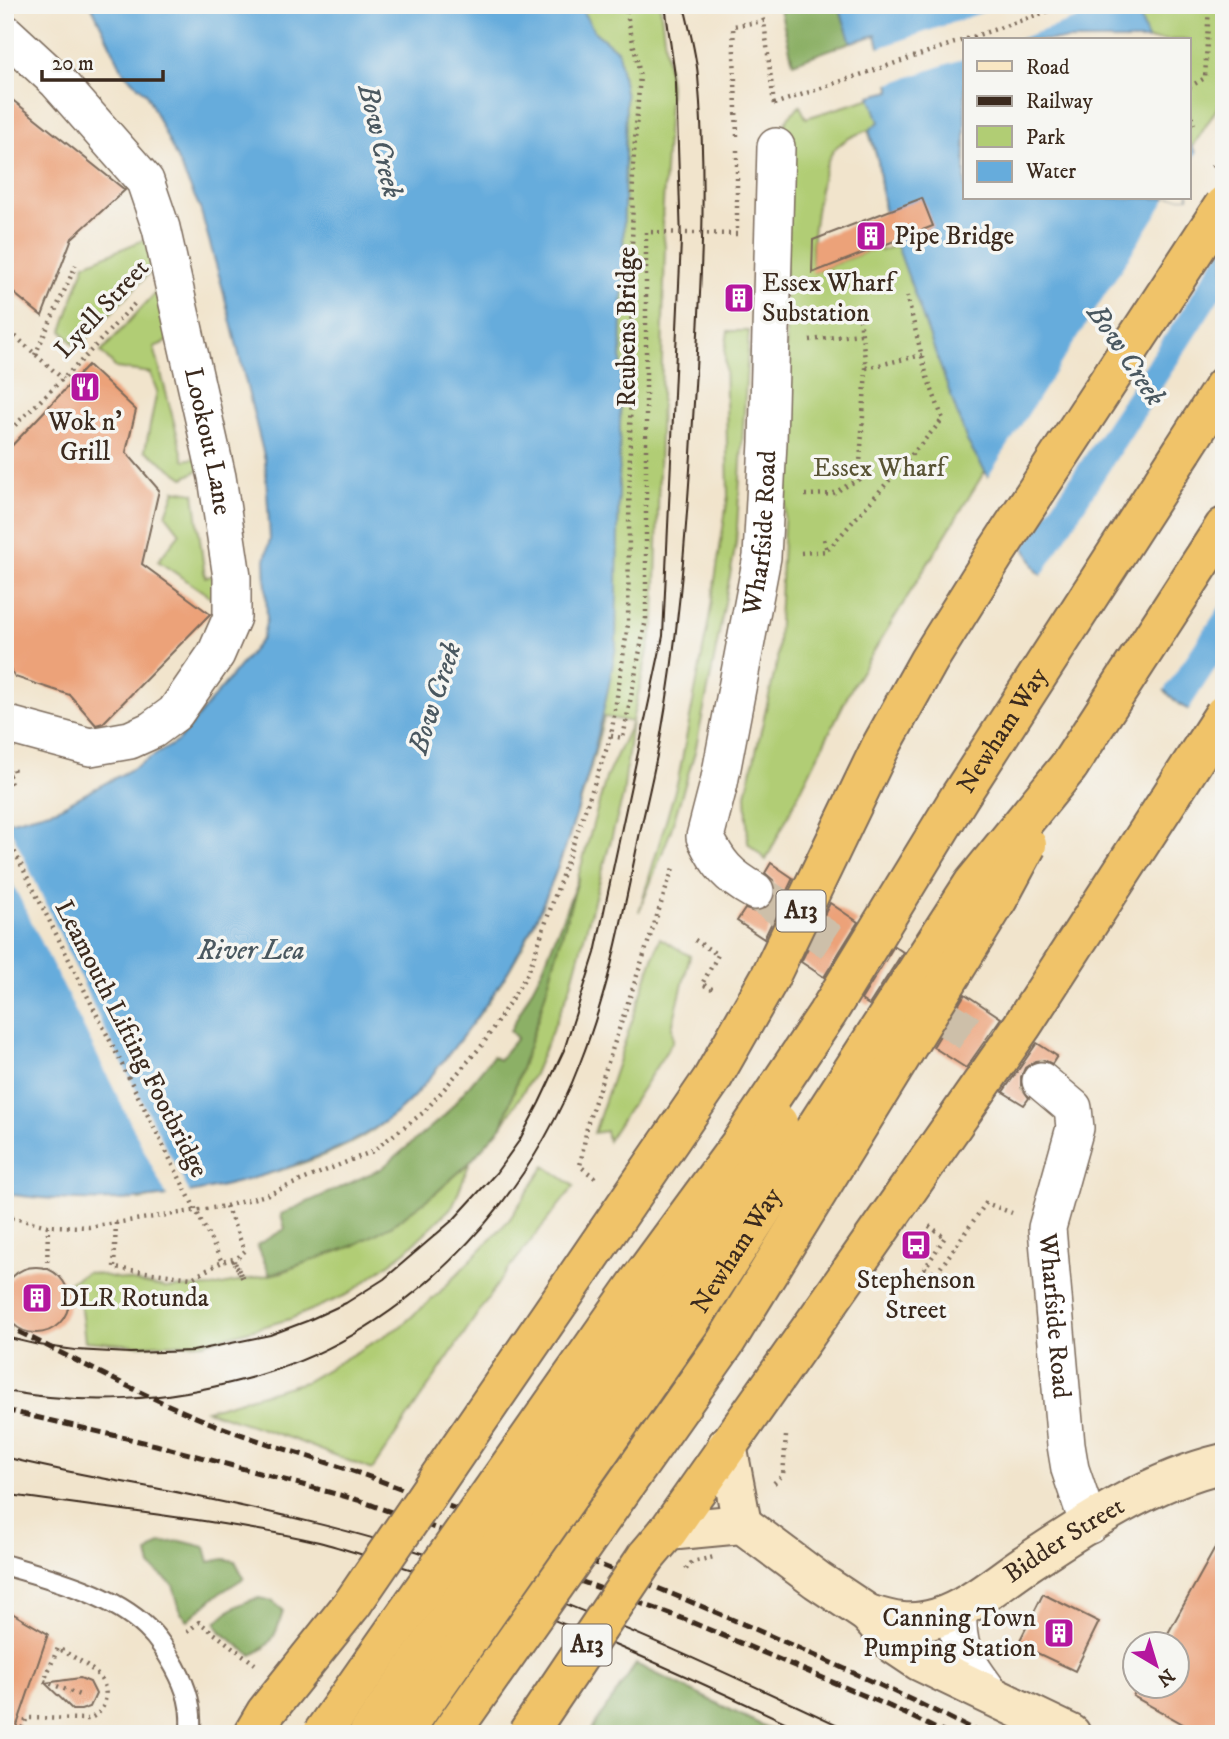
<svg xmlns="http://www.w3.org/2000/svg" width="1229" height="1739" font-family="'IM FELL DW Pica',serif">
<rect width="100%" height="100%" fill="#f6f6f2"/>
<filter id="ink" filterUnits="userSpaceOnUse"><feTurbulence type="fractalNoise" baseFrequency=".0143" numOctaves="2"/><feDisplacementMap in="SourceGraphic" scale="14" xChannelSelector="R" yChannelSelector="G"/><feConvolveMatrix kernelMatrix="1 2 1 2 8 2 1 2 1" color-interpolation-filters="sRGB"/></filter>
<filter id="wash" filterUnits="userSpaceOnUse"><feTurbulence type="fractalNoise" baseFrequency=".00686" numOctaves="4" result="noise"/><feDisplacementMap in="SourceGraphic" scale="28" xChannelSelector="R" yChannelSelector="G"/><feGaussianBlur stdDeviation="1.57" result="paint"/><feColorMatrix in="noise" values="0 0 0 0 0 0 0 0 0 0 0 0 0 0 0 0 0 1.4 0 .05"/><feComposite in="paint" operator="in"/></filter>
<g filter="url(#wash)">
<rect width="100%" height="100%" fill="#f1e4cc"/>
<g fill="#b1cd74" stroke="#767c49" stroke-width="2" fill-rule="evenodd">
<path d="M517,5H660L670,86L662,222L665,247L655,621L632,721L623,796L570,988L534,1074L502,1126L540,1012L606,778L632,722L604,717C585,796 551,901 509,970C491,1000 469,1028 447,1056C422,1087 395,1119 359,1139C292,1175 214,1187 140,1200Z"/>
<path d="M835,5H881L1180,705L1037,571L985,471L853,685L766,860L748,843L746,794L777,662L788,441L782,129L789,116L800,106L806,118L891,92L876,35L851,42L840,10ZM868,130L878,161L884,209L898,244L881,251L879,247L814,272C808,251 819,173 832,153C840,140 855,135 868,130Z"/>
<path d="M1135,5L1137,11L1151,5H1224V97L1192,148L1224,190L1189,198V40H1070Z"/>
<path d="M148,238L156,266L77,348L62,331L85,264Z"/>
<path d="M159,289L173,339L154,347L184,460L204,457L206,466L184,478L145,450L157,391L150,373L116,368L101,352Z"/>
<path d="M728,331H749L736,544L713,665L695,752L670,833L639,912L678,780L709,619L728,496L725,351Z"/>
<path d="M175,490L194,493L205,577L222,575L224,606L158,561L180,533L166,515Z"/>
<path d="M660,938L690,956L672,1027L673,1041L608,1141L606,1131L594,1133Z"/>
<path d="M470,1162L453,1206L406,1251L349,1294L290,1319L203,1343L137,1345L85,1341L80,1302L70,1282L87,1272L166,1288L213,1287L283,1272L391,1226L437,1192Z"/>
<path d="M545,1166L574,1186L501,1279L372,1470L295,1440L206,1410L305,1382L401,1326L439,1293L509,1220Z"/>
</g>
<g fill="#8cb066" stroke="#646d42" stroke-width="2">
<path d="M779,5H835L840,10L851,42L793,63Z"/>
<path d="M579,876L540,1012L502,1126L470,1162L437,1192L391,1226L353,1246L270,1275L257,1245L285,1229L281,1214L381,1169L445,1115L493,1056L499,1060L517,1038L510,1031L543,968Z"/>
<path d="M181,1541L205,1547L209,1562L224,1559L235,1561L244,1578L214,1597L188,1620L181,1613L173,1585L151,1567L148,1553L161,1543Z"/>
<path d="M259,1598L272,1601L283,1610C278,1630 272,1648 251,1655L221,1632L216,1623C228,1609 241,1602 259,1598Z"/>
<path d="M636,1664L780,1734H588Z"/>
</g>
<g fill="#66acdc" stroke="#506b7d" stroke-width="2">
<path d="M91,5H579L595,32L618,51L626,98L616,647C597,755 566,873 510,968C493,997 472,1024 452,1050C434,1072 417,1096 396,1113C365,1138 329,1153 292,1166C193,1200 110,1208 5,1194V821H12L57,809L132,769L178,741L262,639L267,619L265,560L270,539L265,460L222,286L200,208L146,93L124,73Z"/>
<path d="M835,5H1136L1148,40H965V198H1189V143L1224,190V729L1180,705L1037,571L985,471L967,441L884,209L878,161L869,130L879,122L870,96L891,91L876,35L851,42L840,10Z"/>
</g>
<g fill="#f1e4cc">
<path d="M1004,5H1117L1015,40H965V58L886,85L876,49Z"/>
<path d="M1198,150L1224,184V243L1184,307L1022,550L986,480L1167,198H1189V165Z"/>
<path d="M1224,291V600L1162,693L1040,578Z"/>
<path d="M1224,655V733L1187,712Z"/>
<path d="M5,817L102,1024L192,1197L169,1201L5,868Z"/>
</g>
<g id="blocks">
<g fill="#eca279">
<path d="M5,94L125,190L72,238L42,316L5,286Z"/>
<path d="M922,198L933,226L812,273L813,240Z"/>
<path d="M88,365L136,410L126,452L159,490L142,564L210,614L103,723L96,725L70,695L15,677L5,659V453Z"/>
<path d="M771,863L793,878L764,939L737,921L745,909L755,912L766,909L773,902L776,891L773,880L765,873Z"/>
<path d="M830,903L858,922L824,977L801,962Z"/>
<path d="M894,946L903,952L869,1005L861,1000Z"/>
<path d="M965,994L1001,1018L966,1068L933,1047Z"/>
<path d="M1037,1043L1057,1056L1052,1064L1044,1060L1035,1061L1025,1068L1021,1077V1087L1029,1098L1024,1105L1003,1092Z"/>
<circle cx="36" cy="1300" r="33"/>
<path d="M1224,1532V1734H1201L1133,1696L1138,1686H1177V1644H1162Z"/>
<path d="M1043,1594L1099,1622L1075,1671L1018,1644Z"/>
<path d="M5,1609L48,1634L14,1734H5Z"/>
<path d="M80,1678L90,1682L96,1694L90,1707L81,1710H73L45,1683Z"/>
</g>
</g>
</g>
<g filter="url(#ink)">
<use href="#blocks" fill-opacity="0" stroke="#7b6b5b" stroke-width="2"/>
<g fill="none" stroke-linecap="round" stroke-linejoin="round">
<path stroke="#cdbfa9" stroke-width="37" stroke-dasharray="37 18" stroke-linecap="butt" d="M755,891L1041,1081"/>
<g stroke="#7b6b5b" stroke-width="23">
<path id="lane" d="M5,1565C51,1578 112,1594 147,1628C159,1639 167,1653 175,1667C187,1689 193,1708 190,1734"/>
</g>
<g stroke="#7b6b5b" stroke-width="40">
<g id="street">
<path id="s1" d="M5,33L57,81L145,181L161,228L217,477L232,577V617L216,654L175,713L152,730L130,740L90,747L5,724"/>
<path id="s2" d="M755,891C728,876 718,864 705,837L719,783L762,557L768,442L776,147"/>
<path id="s3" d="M1041,1081L1073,1108L1075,1128L1047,1228L1066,1445L1070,1469L1089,1525"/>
<path d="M958,1610C956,1652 967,1662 990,1694"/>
</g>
</g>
<g stroke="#7b6b5b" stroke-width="42">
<g id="secondary">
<path d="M727,1445L742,1524"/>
<path d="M668,1531L742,1524L817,1580L868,1614L895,1645L919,1661L1071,1734"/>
<path id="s4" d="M868,1614C894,1622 910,1626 937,1618C969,1608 996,1584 1024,1565C1085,1524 1151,1480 1224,1463"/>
</g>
</g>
<g stroke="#7b6b5b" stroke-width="42">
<g id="highway">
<path d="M1183,450L1224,386"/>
<path d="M1069,766L1224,527"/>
<path d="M646,1557L668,1531L851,1271"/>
<path d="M253,1734L266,1712L353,1603"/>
</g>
</g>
<g stroke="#7b6b5b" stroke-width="4.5" stroke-dasharray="2 5" stroke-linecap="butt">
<path d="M760,5L764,21L774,105"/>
<path d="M1189,87L1205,78L1209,5"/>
<path d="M774,104L1067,5"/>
<path d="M1189,110L1194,124"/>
<path d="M737,136L733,26L764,21"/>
<path d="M1212,167L1224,149"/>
<path d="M5,327L63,379"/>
<path d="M810,340L861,334"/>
<path d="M35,355L76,265"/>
<path d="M866,368L922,355"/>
<path d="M5,435L80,362L137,301"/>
<path d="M805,495L832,494L859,479L866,368L858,302"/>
<path d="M824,539L827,551"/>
<path d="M801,553L827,551L943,419L927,377L907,296"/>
<path d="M611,736L623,738L646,619"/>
<path d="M5,769L9,775L14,772L13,768"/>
<path d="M5,787L11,784L7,775"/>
<path d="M695,940L718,955L702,984L716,991"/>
<path d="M595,1178L580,1166L588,1122L674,865"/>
<path d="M226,1206L245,1251L234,1261L243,1279"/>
<path d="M5,1216L48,1226L89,1227L226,1206L266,1195L371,1152L424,1112L483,1044L528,973L611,736L628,624L633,167L640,75L625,5"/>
<path d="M116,1223L114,1268L192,1278L222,1262"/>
<path d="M929,1226L945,1237L925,1268L936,1274L986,1203L1012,1213"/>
<path d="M47,1269L48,1226"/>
<path d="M774,1483L783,1475L786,1436"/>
<path d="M187,1632L199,1622L255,1664"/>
<path d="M19,1734L27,1718L88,1719C96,1716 101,1712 104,1704C114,1675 78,1660 58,1648L44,1681L82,1696"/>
</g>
<use href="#lane" stroke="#fff" stroke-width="19"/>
<use href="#street" stroke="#fff" stroke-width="37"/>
<use href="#secondary" stroke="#f9e7c3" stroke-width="38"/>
<use href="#highway" stroke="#f0c369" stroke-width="38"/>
<g stroke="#3b2a1e" stroke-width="2">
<path d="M5,1337L39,1345L75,1350L130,1353L193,1351L270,1335L307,1321L346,1303L384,1279L454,1219L496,1173L519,1141L539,1103L564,1050L595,953L663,636L681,241L676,83L665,5"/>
<path d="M5,1391C90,1406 163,1401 246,1379C401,1338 523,1211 580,1063C609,990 623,914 639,837C646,805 654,773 660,740C677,646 685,549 691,454C698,328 709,202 698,76C696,52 689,28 684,5"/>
<path d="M5,1457C58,1471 112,1480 166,1490C252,1508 338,1526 422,1553C573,1600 714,1667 857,1734"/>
<path d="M5,1494C110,1510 216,1519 319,1542C342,1548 366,1556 390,1563C536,1606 673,1669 810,1734"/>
</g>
<g stroke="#3b2a1e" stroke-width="5" stroke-dasharray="10 5" stroke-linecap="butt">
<path d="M5,1325C64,1354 122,1385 182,1411C246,1440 313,1456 378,1480C583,1555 786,1637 982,1734"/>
<path d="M5,1410L156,1445L358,1500L684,1619L889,1706L947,1734"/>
</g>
<g stroke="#7b6b5b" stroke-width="42" stroke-linecap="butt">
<g id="highway-bridge">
<path d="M851,1271L1022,1026L1224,714"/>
<path d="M353,1603L712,1079L770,977L881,746L929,660L997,551L1224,205"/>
<path id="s5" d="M322,1734L640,1280L740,1144L827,1014L960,796L1183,450"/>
<path d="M368,1734L669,1302L762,1158L778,1123"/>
<path id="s6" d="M402,1734L692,1319L973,884L1069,766"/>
<path d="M450,1734L725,1343L998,899L1027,845"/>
<path d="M527,1734L646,1557"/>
</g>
</g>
<g stroke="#7b6b5b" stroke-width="4.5" stroke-dasharray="2 5" stroke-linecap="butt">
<path d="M646,619V232L737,234V147"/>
<path d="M5,833L222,1262L233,1259L243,1279"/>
<path d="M686,1569L692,1562L714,1557"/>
</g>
<use href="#highway-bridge" stroke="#f0c369" stroke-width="38"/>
</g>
</g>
<defs>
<g id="building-square" transform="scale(1.575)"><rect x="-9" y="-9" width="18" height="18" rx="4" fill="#b5179e" stroke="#f6f6f2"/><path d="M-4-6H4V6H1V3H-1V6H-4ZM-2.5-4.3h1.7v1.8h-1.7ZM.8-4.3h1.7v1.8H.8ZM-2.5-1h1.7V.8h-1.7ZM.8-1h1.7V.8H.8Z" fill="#fff"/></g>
<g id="restaurant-square" transform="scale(1.575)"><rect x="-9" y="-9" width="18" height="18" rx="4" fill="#b5179e" stroke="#f6f6f2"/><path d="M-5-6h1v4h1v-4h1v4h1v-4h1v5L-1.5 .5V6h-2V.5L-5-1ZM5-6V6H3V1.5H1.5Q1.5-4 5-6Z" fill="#fff"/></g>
<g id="bus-square" transform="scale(1.575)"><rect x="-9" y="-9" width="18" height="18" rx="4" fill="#b5179e" stroke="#f6f6f2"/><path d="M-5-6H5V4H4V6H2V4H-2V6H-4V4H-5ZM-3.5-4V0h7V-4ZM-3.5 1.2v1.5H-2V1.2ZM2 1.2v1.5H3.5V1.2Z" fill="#fff"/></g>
</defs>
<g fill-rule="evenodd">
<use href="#building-square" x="871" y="236"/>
<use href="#building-square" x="739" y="298"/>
<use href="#restaurant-square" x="85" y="387"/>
<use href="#bus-square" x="916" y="1245"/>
<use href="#building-square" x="37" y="1298"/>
<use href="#building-square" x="1059" y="1633"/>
</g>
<g text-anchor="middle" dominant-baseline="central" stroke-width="7" stroke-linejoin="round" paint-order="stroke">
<g fill="#f6f6f2" stroke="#73675e" stroke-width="2">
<rect x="776.5" y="890.5" width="49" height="41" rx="5"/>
<rect x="562.5" y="1624.5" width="49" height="41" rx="5"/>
</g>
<g font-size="24" font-weight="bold" fill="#3b2a1e">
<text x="801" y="911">A13</text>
<text x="587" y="1645">A13</text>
</g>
<g font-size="26" fill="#3b2a1e" stroke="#f6f6f2" text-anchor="start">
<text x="894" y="236">Pipe Bridge</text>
<text x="762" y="283">Essex Wharf<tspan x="762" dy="30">Substation</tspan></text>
<text x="85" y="422" text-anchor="middle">Wok n'<tspan x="85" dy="30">Grill</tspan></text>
<text x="916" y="1280" text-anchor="middle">Stephenson<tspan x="916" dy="30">Street</tspan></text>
<text x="60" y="1298">DLR Rotunda</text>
<text x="1036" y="1618" text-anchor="end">Canning Town<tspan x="1036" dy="30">Pumping Station</tspan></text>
</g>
<g font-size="26" fill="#3b2a1e" stroke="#f6f6f2">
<text transform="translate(102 309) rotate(-47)">Lyell Street</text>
<text transform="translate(627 327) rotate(-90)">Reubens Bridge</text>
<text stroke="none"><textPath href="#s1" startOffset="472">Lookout Lane</textPath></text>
<text stroke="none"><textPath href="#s2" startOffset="385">Wharfside Road</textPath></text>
<text stroke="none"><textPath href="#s5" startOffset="1213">Newham Way</textPath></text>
<text transform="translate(131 1039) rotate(63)">Leamouth Lifting Footbridge</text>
<text stroke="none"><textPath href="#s6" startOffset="588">Newham Way</textPath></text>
<text stroke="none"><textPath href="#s3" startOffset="254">Wharfside Road</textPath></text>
<text stroke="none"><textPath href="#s4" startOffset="220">Bidder Street</textPath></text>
</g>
<g font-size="26" fill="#585334" stroke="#f6f6f2">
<text x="879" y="468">Essex Wharf</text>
</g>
<g font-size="28" font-style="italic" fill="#4a5860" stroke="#f6f6f2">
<text transform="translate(380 141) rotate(77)">Bow Creek</text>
<text transform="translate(1126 355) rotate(56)">Bow Creek</text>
<text transform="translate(435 698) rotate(-72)">Bow Creek</text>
<text x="251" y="950">River Lea</text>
</g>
</g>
<rect width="1229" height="1739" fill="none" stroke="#f6f6f2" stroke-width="28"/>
<rect x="963" y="38" width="228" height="161" fill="#f6f6f2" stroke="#aba49d" stroke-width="2"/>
<rect x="977" y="61" width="35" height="10" fill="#f9e7c3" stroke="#aba49d" stroke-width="2"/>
<text x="1026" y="74" font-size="21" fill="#3b2a1e">Road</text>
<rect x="977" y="96" width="35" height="10" fill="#3b2a1e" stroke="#aba49d" stroke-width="2"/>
<text x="1026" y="108" font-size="21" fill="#3b2a1e">Railway</text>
<rect x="977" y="126" width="35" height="21" fill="#b1cd74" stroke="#aba49d" stroke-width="2"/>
<text x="1026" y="144" font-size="21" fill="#3b2a1e">Park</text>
<rect x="977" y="161" width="35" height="21" fill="#66acdc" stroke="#aba49d" stroke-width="2"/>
<text x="1026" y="178" font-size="21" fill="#3b2a1e">Water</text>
<g transform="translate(1156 1665) rotate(142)"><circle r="33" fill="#f6f6f2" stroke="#aba49d" stroke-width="2"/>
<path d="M0-5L12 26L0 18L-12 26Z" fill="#b5179e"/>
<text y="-10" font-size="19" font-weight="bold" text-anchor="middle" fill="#3b2a1e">N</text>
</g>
<path d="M42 70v10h121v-10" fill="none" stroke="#3b2a1e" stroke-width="3.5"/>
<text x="52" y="70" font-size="21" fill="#3b2a1e" stroke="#f6f6f2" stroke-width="5" paint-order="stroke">20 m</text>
</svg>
